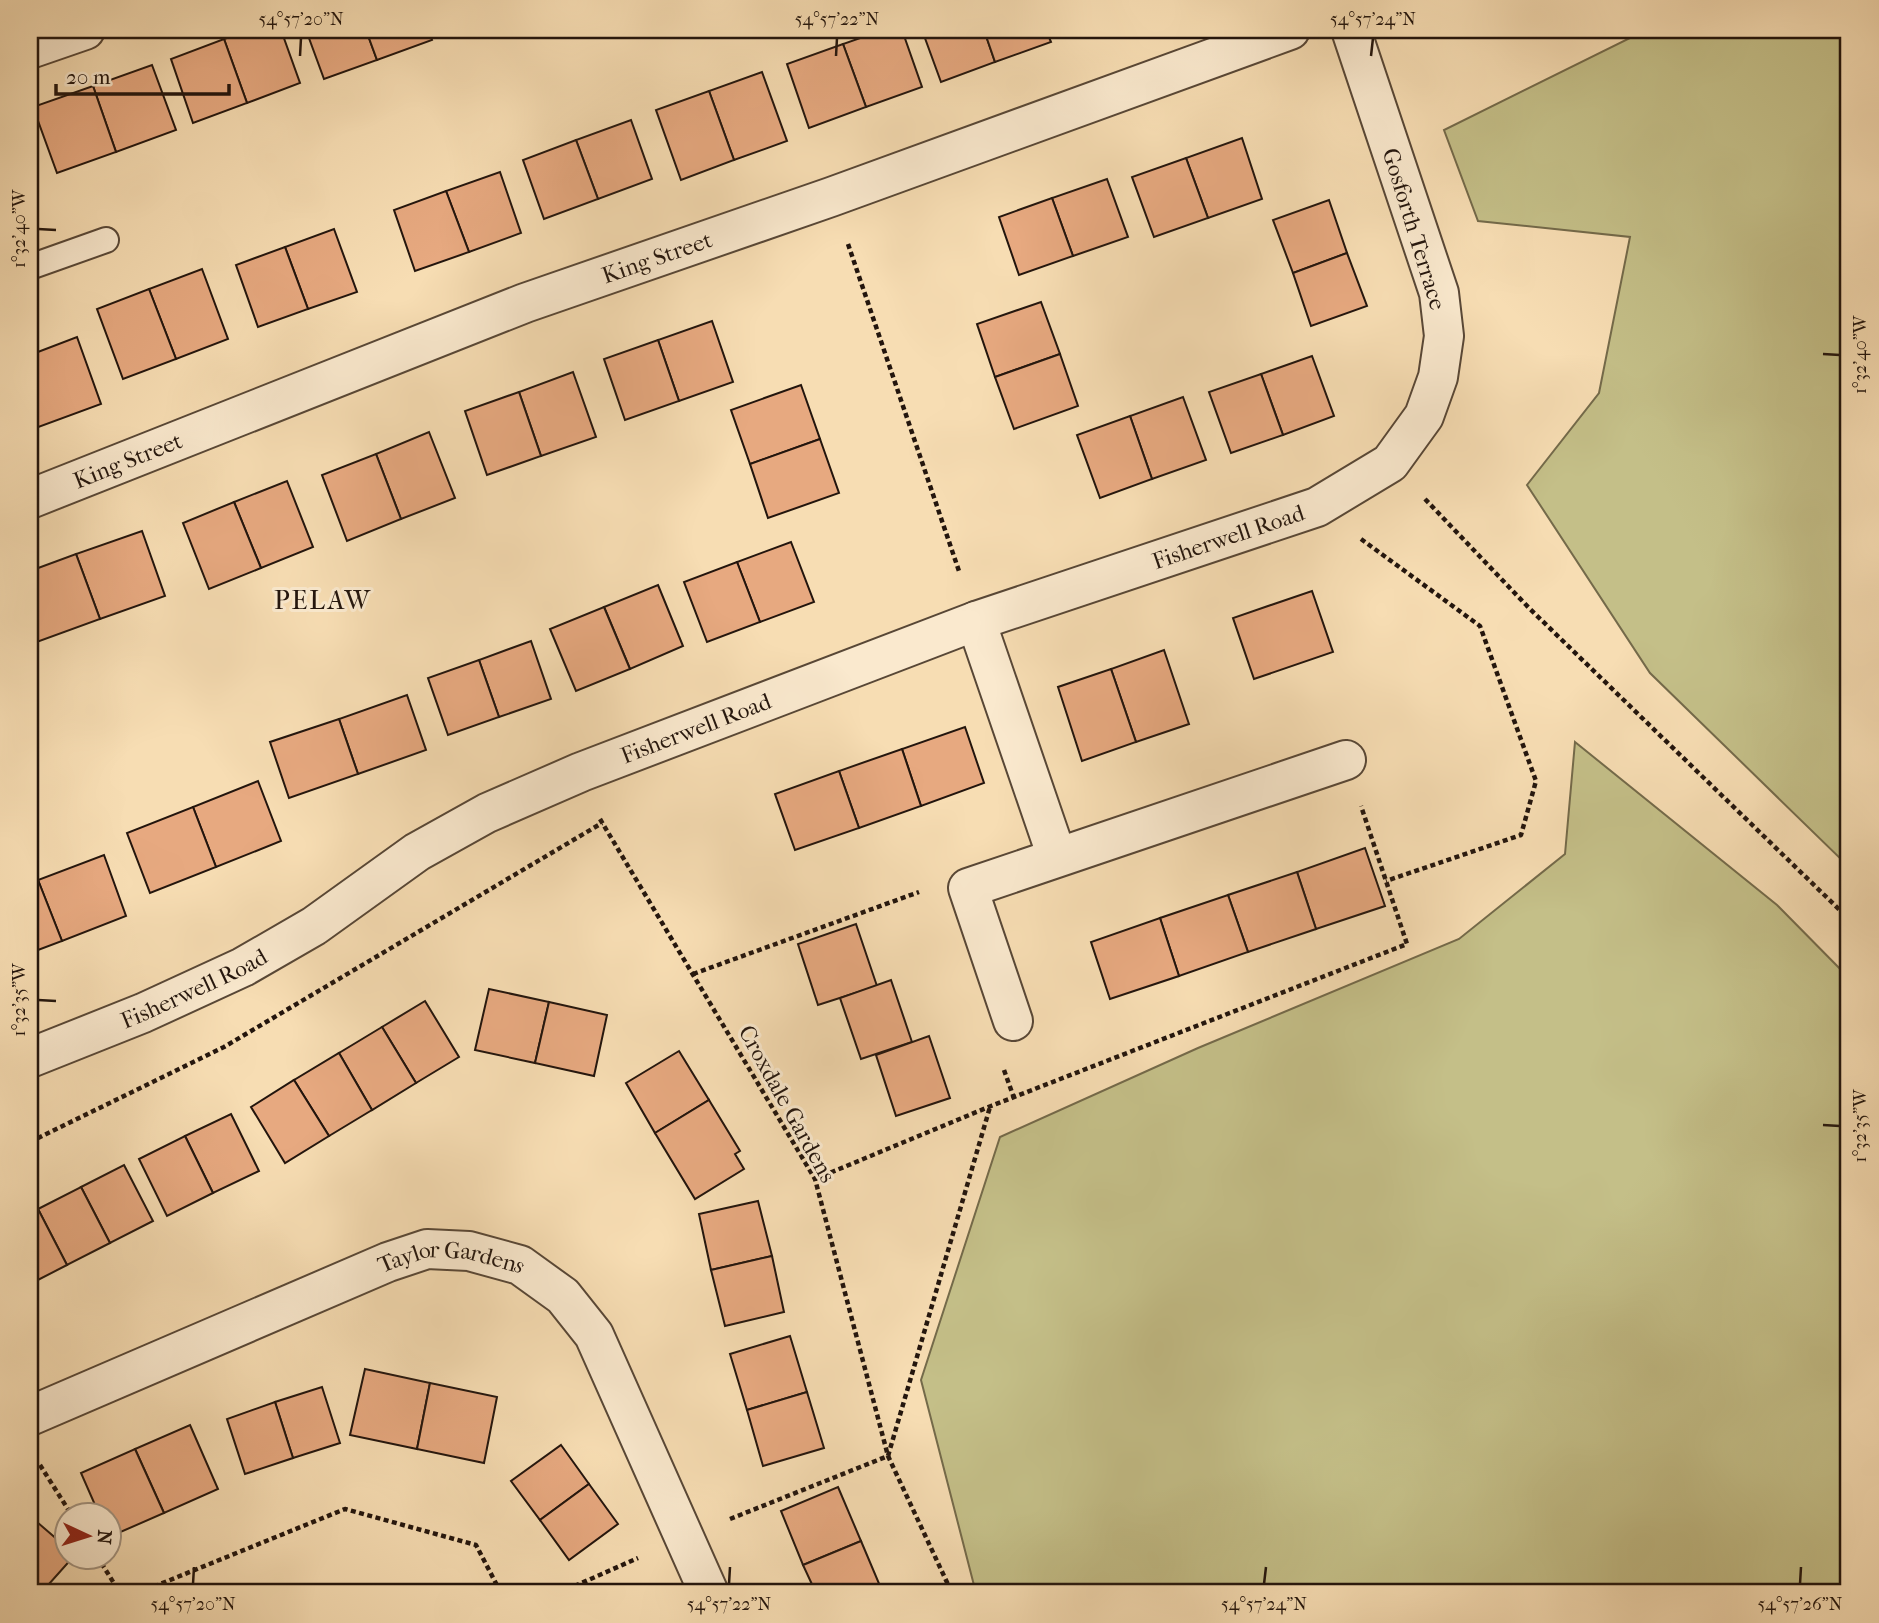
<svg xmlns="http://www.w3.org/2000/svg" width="1879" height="1623" font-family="'IM FELL French Canon',serif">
<rect width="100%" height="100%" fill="#f7ddb3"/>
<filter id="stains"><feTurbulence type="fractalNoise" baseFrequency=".00286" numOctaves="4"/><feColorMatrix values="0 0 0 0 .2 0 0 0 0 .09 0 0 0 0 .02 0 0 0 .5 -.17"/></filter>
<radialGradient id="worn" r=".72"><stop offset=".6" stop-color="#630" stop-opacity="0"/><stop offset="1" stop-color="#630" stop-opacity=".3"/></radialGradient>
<g fill="#c4bf88" stroke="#746a4a" stroke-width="2">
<path d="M1646,30H1849V867L1650,673L1527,485L1599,393L1630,237L1478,221L1444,130Z"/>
<path d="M1575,742L1777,905L1849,978V1593H976L921,1380L1000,1137L1198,1048L1459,939L1565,854Z"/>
</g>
<g fill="#e7a980" stroke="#23150d" stroke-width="2">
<path d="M250,30H281L300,83L247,103L224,39Z"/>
<path d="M306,30H366L377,60L324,79Z"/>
<path d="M366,30H428L432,40L377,60Z"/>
<path d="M883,30H902L922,87L866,107L843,44Z"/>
<path d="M922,30H984L995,62L941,82Z"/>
<path d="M984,30H1046L1051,42L995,62Z"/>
<path d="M1074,30H1094L1076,36Z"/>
<path d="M224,39L247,103L193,123L171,59Z"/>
<path d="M843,44L866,107L809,128L787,64Z"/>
<path d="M152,65L176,130L116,152L93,86Z"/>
<path d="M762,72L787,141L734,160L709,91Z"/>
<path d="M93,86L116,152L57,173L33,107Z"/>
<path d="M709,91L734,160L681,180L656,110Z"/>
<path d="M631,120L652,179L598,199L576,140Z"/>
<path d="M1242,138L1262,199L1208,218L1186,158Z"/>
<path d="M576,140L598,199L544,219L523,160Z"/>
<path d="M1186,158L1208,218L1154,237L1132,177Z"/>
<path d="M500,172L521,233L469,252L446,191Z"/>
<path d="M1107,179L1128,237L1073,256L1052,198Z"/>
<path d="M446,191L469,252L415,271L394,210Z"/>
<path d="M1052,198L1073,256L1019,275L999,217Z"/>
<path d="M1329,200L1347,253L1293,273L1273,220Z"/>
<path d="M334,229L357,292L308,309L285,247Z"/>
<path d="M285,247L308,309L258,327L236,265Z"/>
<path d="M1347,253L1367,306L1311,326L1293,273Z"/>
<path d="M202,269L228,339L176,359L149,289Z"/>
<path d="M149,289L176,359L123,379L97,309Z"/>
<path d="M1041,302L1060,354L995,377L977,324Z"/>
<path d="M712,321L733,382L679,401L658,340Z"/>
<path d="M77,337L101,404L33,429L30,419V355Z"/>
<path d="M658,340L679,401L625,420L604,359Z"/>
<path d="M1060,354L1078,406L1014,429L995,377Z"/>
<path d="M1312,356L1334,416L1283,435L1261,374Z"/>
<path d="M573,372L596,437L541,456L519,392Z"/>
<path d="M1261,374L1283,435L1231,453L1209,392Z"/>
<path d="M801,385L820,439L750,464L731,410Z"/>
<path d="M519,392L541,456L487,475L465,411Z"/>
<path d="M1183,397L1206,460L1152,479L1130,416Z"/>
<path d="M1130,416L1152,479L1100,498L1077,435Z"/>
<path d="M429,432L455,498L401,519L376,454Z"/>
<path d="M820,439L839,493L768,518L750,464Z"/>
<path d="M376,454L401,519L347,541L322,475Z"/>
<path d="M287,481L313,547L261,568L234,502Z"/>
<path d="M234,502L261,568L209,589L183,523Z"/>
<path d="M142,531L165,596L100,619L76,554Z"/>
<path d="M791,542L814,602L760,622L737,562Z"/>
<path d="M76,554L100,619L34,643L30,632V571Z"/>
<path d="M737,562L760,622L707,642L684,582Z"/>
<path d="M658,585L683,646L630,669L604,607Z"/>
<path d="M1312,591L1333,652L1254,679L1233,618Z"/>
<path d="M604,607L630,669L576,691L550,629Z"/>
<path d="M531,641L551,699L499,717L479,660Z"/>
<path d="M1164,650L1189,724L1136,742L1111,669Z"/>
<path d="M479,660L499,717L448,735L428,678Z"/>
<path d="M1111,669L1136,742L1082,761L1058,687Z"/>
<path d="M407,695L426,750L358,774L339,719Z"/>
<path d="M339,719L358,774L289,798L270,742Z"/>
<path d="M965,727L984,783L921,806L902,749Z"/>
<path d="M902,749L921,806L859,828L839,771Z"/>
<path d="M839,771L859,828L795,850L775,794Z"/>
<path d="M258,781L281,841L216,867L193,807Z"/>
<path d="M193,807L216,867L150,893L127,833Z"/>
<path d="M1365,848L1385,906L1316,929L1297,872Z"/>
<path d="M104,855L126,916L62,941L38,880Z"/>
<path d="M1297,872L1316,929L1248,952L1228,895Z"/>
<path d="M38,880L62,941L30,953V884Z"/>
<path d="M1228,895L1248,952L1179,976L1160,918Z"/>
<path d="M1160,918L1179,976L1110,999L1091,942Z"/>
<path d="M856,924L877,986L818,1005L798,944Z"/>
<path d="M891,980L912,1042L861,1059L840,998Z"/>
<path d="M489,989L549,1002L535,1063L475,1050Z"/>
<path d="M425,1001L459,1057L416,1083L382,1027Z"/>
<path d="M549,1002L607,1015L594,1076L535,1063Z"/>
<path d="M382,1027L416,1083L372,1110L339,1053Z"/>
<path d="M929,1036L950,1098L896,1116L876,1055Z"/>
<path d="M679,1051L709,1100L655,1133L626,1083Z"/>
<path d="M339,1053L372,1110L329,1136L294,1080Z"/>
<path d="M294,1080L329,1136L285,1163L251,1107Z"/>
<path d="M709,1100L740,1151L735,1154L744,1169L695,1199L655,1133Z"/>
<path d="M231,1114L259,1171L213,1193L185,1136Z"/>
<path d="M185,1136L213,1193L167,1216L139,1159Z"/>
<path d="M124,1165L153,1221L110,1243L81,1187Z"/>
<path d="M81,1187L110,1243L67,1265L38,1209Z"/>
<path d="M758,1201L772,1256L711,1270L699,1214Z"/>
<path d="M38,1209L67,1265L30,1284V1213Z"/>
<path d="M772,1256L784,1312L725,1326L711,1270Z"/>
<path d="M790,1336L807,1392L747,1410L730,1354Z"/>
<path d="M365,1369L430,1383L417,1449L350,1435Z"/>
<path d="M430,1383L497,1397L484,1463L417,1449Z"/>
<path d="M322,1387L340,1443L293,1458L275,1402Z"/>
<path d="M807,1392L824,1448L763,1466L747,1410Z"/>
<path d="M275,1402L293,1458L245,1474L227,1419Z"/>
<path d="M190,1425L218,1489L164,1513L135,1449Z"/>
<path d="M561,1445L589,1484L540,1520L511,1481Z"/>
<path d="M135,1449L164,1513L109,1537L108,1514H99L81,1473Z"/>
<path d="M589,1484L618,1524L569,1560L540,1520Z"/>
<path d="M838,1487L861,1541L803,1565L781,1511Z"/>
<path d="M30,1516L66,1547V1556H74L41,1593L30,1582Z"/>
<path d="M861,1541L883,1593H816L803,1565Z"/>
<path d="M30,1582L41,1593H30Z"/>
<path d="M644,1589L645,1593H582Z"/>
</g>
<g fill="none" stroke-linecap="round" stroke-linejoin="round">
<g stroke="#584736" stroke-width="28">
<path id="service" d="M30,267L106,240"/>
</g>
<g stroke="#584736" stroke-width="42">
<g id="minor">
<path d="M30,49L85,30"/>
<path id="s1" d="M30,499L525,303L831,197L1290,30"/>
<path d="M976,621L1057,857"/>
<path d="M1013,1021L968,888L1346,760"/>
<path id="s2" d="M30,1058L143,1013L243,967L314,926L417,852L487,813L581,772L976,621L1317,507L1390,463L1424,416L1438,377L1444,336L1439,293L1351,30"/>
<path id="s3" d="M30,1416L388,1262L427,1249L469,1251L520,1265L563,1296L594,1335L709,1593"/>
</g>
</g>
<g stroke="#23150d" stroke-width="4.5" stroke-dasharray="5 3.5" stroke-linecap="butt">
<path d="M848,244L960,574"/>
<path d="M1425,499L1529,608L1849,919"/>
<path d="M1361,539L1480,626L1536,781L1521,835L1386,881"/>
<path d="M600,819L815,1179L888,1456L952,1593"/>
<path d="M693,974L919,892"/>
<path d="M1004,1070L1014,1098"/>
<path d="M30,1142L224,1047L602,823"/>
<path d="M815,1179L991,1106L1407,944L1361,806"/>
<path d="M40,1465L71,1514"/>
<path d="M730,1519L888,1456L990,1107"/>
<path d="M97,1556L120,1593"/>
<path d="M138,1593L345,1509L476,1545L501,1593"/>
<path d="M559,1593L638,1558"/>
</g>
<use href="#service" stroke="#fae9ce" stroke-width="24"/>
<use href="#minor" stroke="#fae9ce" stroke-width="38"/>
</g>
<path fill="none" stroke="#23150d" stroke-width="2.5" d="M300,56L301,38M836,56L837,38M1371,56L1373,38M38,229L56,230M1823,354L1840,355M38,1000L56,1001M1823,1125L1840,1126M193,1584L194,1567M729,1584L730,1567M1264,1584L1266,1567M1800,1584L1801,1567"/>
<g text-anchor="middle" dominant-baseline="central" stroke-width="6" stroke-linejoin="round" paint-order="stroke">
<g font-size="23" fill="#23150d" stroke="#fae9ce">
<text transform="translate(1414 229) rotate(73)">Gosforth Terrace</text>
<text stroke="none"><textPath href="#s1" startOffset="672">King Street</textPath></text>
<text stroke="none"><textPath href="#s1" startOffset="105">King Street</textPath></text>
<text stroke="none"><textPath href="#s2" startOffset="1312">Fisherwell Road</textPath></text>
<text stroke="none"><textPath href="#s2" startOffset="746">Fisherwell Road</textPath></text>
<text stroke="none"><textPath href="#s2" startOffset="178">Fisherwell Road</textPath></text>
<text transform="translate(787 1104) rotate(61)">Croxdale Gardens</text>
<text stroke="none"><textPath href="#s3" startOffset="455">Taylor Gardens</textPath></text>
</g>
<g font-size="26" letter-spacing="2" fill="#23150d" stroke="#fae9ce">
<text x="323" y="600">PELAW</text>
</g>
</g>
<rect width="1879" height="1623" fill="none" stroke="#f7ddb3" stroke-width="77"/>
<g transform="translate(88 1536) rotate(94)"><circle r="33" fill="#fae9ce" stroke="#a49481" stroke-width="2"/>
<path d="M0-5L12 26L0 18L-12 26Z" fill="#8f2418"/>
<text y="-10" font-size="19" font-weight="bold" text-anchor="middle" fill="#23150d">N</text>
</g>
<path d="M56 84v10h173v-10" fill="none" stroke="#23150d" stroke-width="3.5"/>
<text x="66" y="84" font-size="21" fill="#23150d" stroke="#fae9ce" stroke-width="5" paint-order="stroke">20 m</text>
<rect x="38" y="38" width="1802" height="1546" fill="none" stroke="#23150d" stroke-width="2.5"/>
<g font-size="18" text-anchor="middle" fill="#23150d">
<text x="301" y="25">54°57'20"N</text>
<text x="837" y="25">54°57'22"N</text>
<text x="1373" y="25">54°57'24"N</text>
<text transform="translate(19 229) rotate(-90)" y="6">1°32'40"W</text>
<text transform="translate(1860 355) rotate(-90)" y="6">1°32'40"W</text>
<text transform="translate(19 1000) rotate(-90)" y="6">1°32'35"W</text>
<text transform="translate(1860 1126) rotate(-90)" y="6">1°32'35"W</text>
<text x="193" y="1610">54°57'20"N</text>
<text x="729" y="1610">54°57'22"N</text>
<text x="1264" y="1610">54°57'24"N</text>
<text x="1800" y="1610">54°57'26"N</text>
</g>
<rect width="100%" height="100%" filter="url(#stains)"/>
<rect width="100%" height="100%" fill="url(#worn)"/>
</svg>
